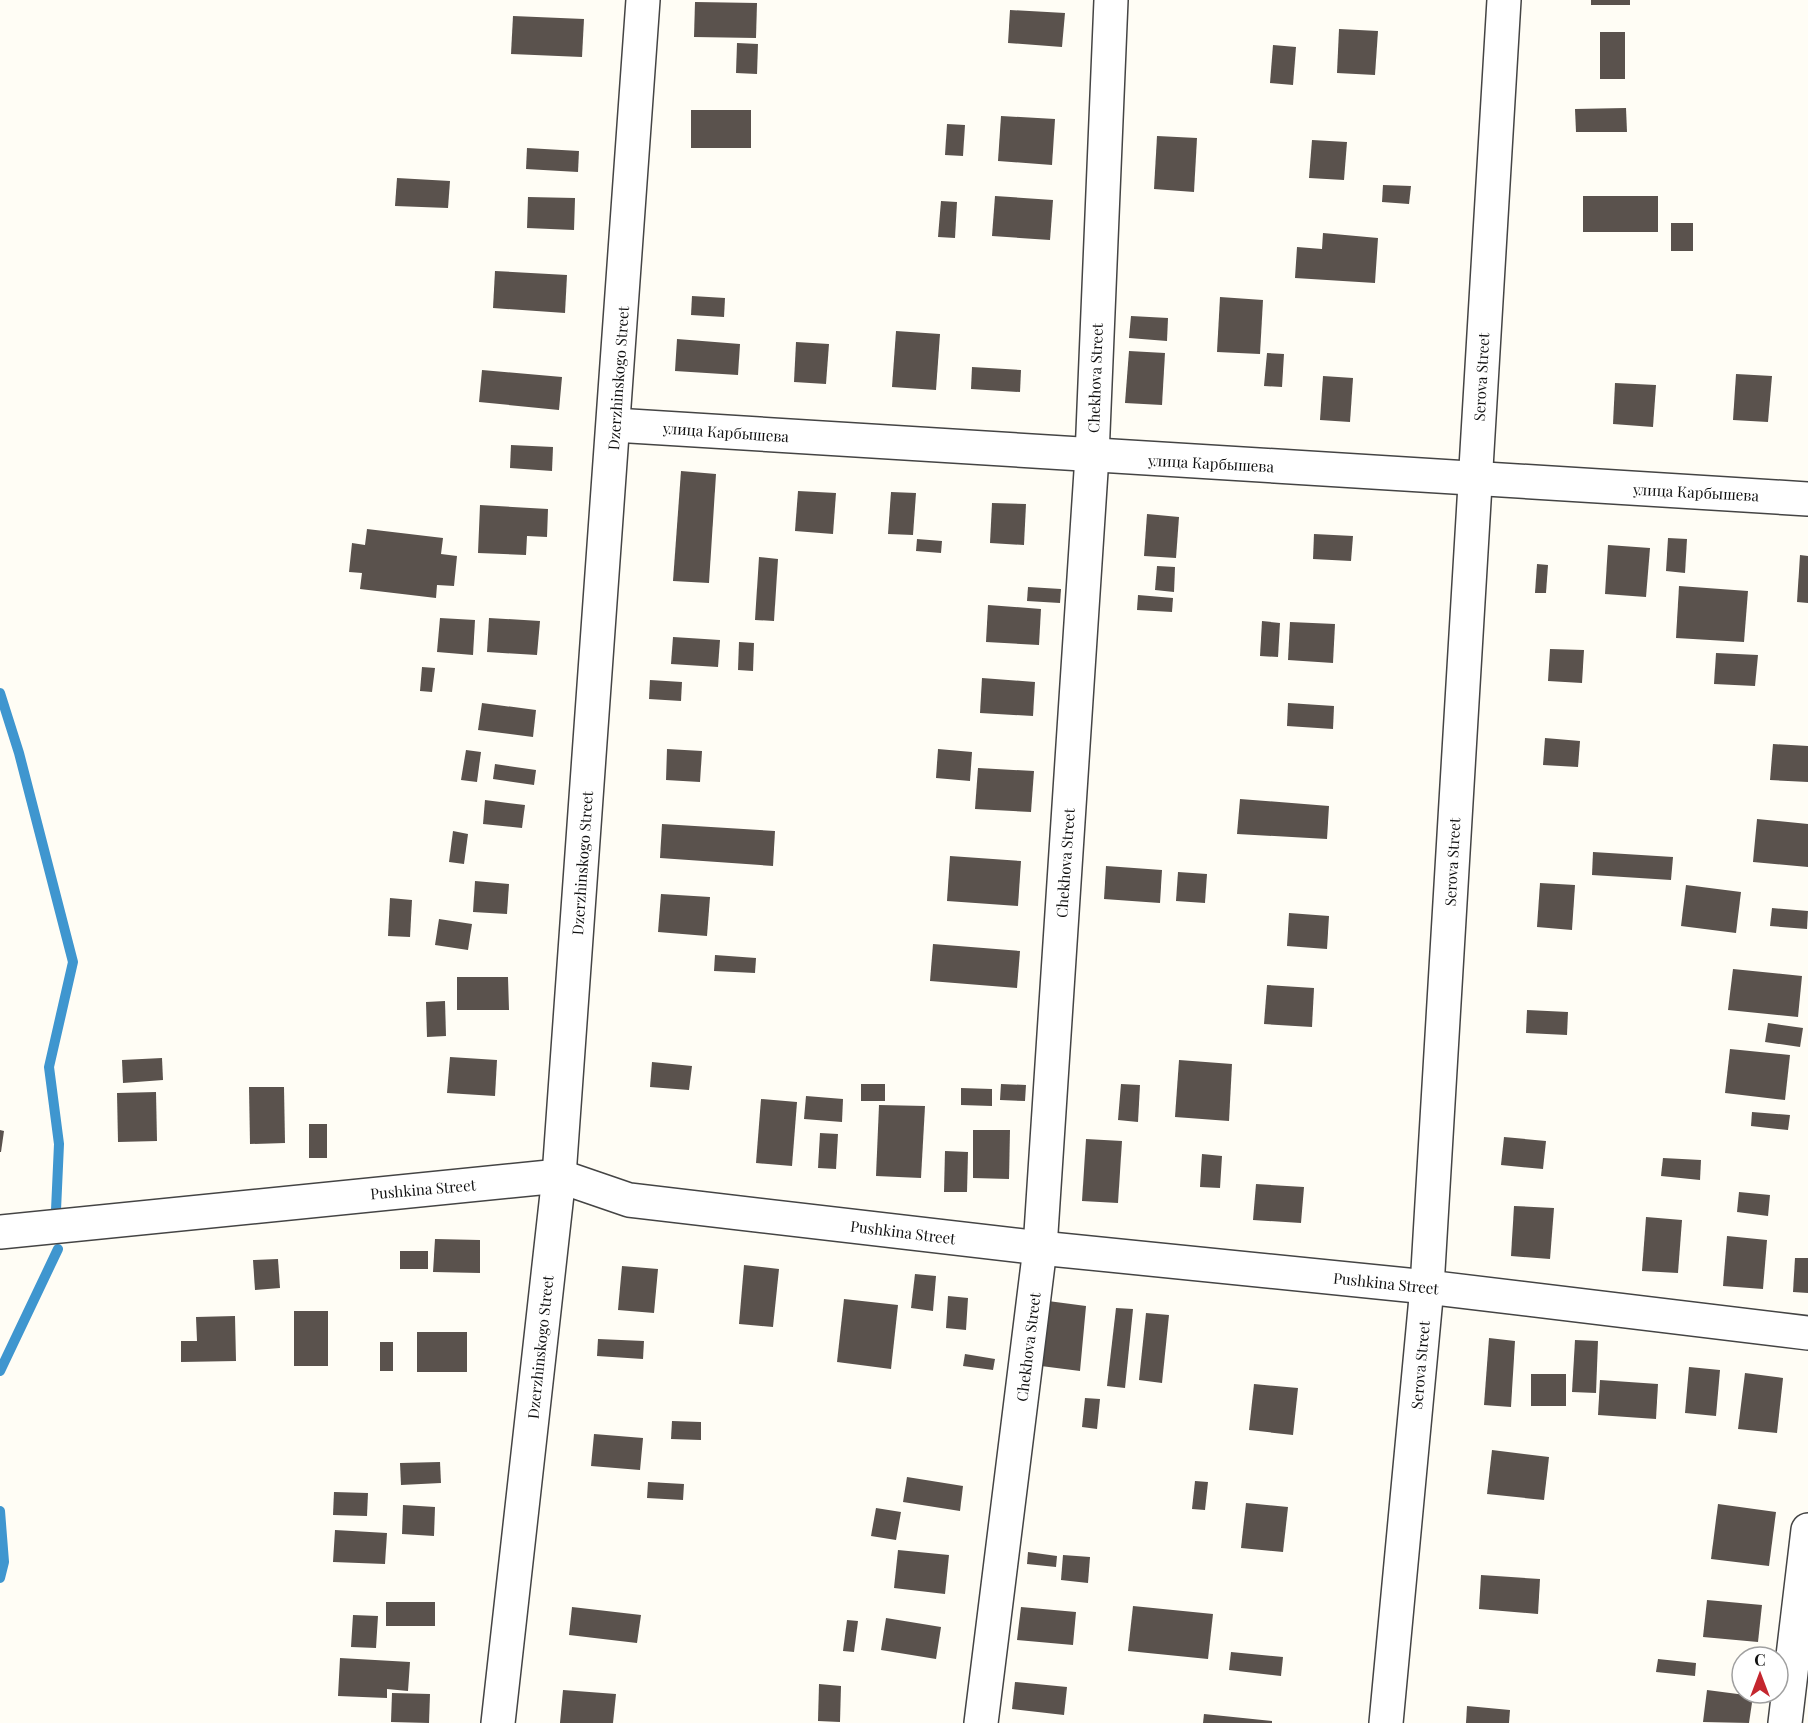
<svg xmlns="http://www.w3.org/2000/svg" width="1808" height="1723" font-family="'Playfair Display',serif">
<rect width="100%" height="100%" fill="#fffdf5"/>
<g fill="none" stroke-linecap="round" stroke-linejoin="round">
<g stroke="#3f96cf" stroke-width="10">
<path d="M0,693L19,753L73,962L49,1067L59,1144L56,1210"/>
<path d="M0,1371L58,1249"/>
<path d="M0,1511L4,1562L0,1578"/>
</g>
</g>
<g fill="#5a524d">
<rect x="1591" y="0" width="39" height="5"/>
<path d="M695,2L757,3L756,38L694,37Z"/>
<path d="M1010,10L1065,13L1062,47L1008,43Z"/>
<path d="M513,16L584,19L582,57L511,54Z"/>
<path d="M1339,29L1378,31L1375,75L1337,73Z"/>
<rect x="1600" y="32" width="25" height="47"/>
<path d="M737,43L758,44L757,74L736,73Z"/>
<path d="M1273,45L1296,47L1293,85L1270,83Z"/>
<path d="M1626,108L1627,132H1576L1575,109Z"/>
<rect x="691" y="110" width="60" height="38"/>
<path d="M1001,116L1055,119L1052,165L998,161Z"/>
<path d="M947,124L965,125L963,156L945,155Z"/>
<path d="M1157,136L1197,138L1194,192L1154,189Z"/>
<path d="M1312,140L1347,142L1344,180L1309,178Z"/>
<path d="M527,148L579,151L578,172L526,169Z"/>
<path d="M397,178L450,181L448,208L395,206Z"/>
<path d="M1383,185L1411,186L1409,204L1382,202Z"/>
<path d="M995,196L1053,200L1050,240L992,236Z"/>
<rect x="1583" y="196" width="75" height="36"/>
<path d="M528,197L575,198L574,230L527,228Z"/>
<path d="M941,201L957,202L955,238L938,237Z"/>
<rect x="1671" y="223" width="22" height="28"/>
<path d="M1323,233L1378,238L1375,283L1295,278L1297,247L1322,249Z"/>
<path d="M495,271L567,275L565,313L493,308Z"/>
<path d="M692,296L725,298L724,317L691,315Z"/>
<path d="M1220,297L1263,300L1260,354L1217,352Z"/>
<path d="M1131,316L1168,318L1167,341L1129,338Z"/>
<path d="M896,331L940,334L936,390L892,387Z"/>
<path d="M677,339L740,344L738,375L675,371Z"/>
<path d="M796,342L829,344L826,384L794,382Z"/>
<path d="M1129,351L1165,353L1162,405L1125,403Z"/>
<path d="M1267,353L1284,354L1282,387L1264,386Z"/>
<path d="M972,367L1021,370L1020,392L971,389Z"/>
<path d="M482,370L562,377L559,410L479,402Z"/>
<path d="M1736,374L1772,376L1768,422L1733,420Z"/>
<path d="M1323,376L1353,378L1350,422L1320,420Z"/>
<path d="M1615,383L1656,385L1653,427L1613,424Z"/>
<path d="M511,445L553,447L552,471L510,468Z"/>
<path d="M681,471L716,474L709,583L673,581Z"/>
<path d="M798,491L836,493L833,534L795,531Z"/>
<path d="M891,492L916,493L913,535L888,534Z"/>
<path d="M992,503L1026,504L1024,545L990,543Z"/>
<path d="M480,505L548,509L547,537L527,536L526,555L478,553Z"/>
<path d="M1147,514L1179,517L1176,558L1144,556Z"/>
<path d="M367,529L443,538L441,554L457,556L454,586L437,585L436,598L360,589L362,573L349,572L352,543L365,545Z"/>
<path d="M1314,534L1353,536L1351,561L1313,559Z"/>
<path d="M1668,538L1687,539L1685,573L1666,571Z"/>
<path d="M917,539L942,541L941,553L916,551Z"/>
<path d="M1608,545L1650,548L1646,597L1605,594Z"/>
<path d="M1800,555L1808,556V603L1797,602Z"/>
<path d="M759,557L778,559L774,621L755,620Z"/>
<path d="M1537,564L1548,565L1546,593H1535Z"/>
<path d="M1157,566L1175,567L1174,592L1155,590Z"/>
<path d="M1679,586L1748,591L1744,642L1676,638Z"/>
<path d="M1028,587L1061,589L1060,603L1027,601Z"/>
<path d="M1138,595L1173,598L1172,612L1137,610Z"/>
<path d="M988,605L1041,609L1039,645L986,642Z"/>
<path d="M440,618L475,620L473,655L437,652Z"/>
<path d="M489,618L540,621L537,655L487,652Z"/>
<path d="M1262,621L1280,623L1278,657L1260,656Z"/>
<path d="M1290,622L1335,624L1333,663L1288,660Z"/>
<path d="M673,637L720,640L718,667L671,664Z"/>
<path d="M739,642L754,643L753,671L738,670Z"/>
<path d="M1550,649L1584,650L1582,683L1548,681Z"/>
<path d="M1716,653L1758,655L1755,686L1714,684Z"/>
<path d="M422,667L435,668L432,692L420,691Z"/>
<path d="M982,678L1035,682L1033,716L980,713Z"/>
<path d="M650,680L682,682L681,701L649,699Z"/>
<path d="M482,703L536,710L533,737L478,730Z"/>
<path d="M1288,703L1334,706L1333,729L1287,726Z"/>
<path d="M1545,738L1580,741L1578,767L1543,765Z"/>
<path d="M1773,744L1808,746V782L1770,780Z"/>
<path d="M667,749L702,751L700,782L666,780Z"/>
<path d="M938,749L972,752L970,781L936,778Z"/>
<path d="M466,750L481,752L477,782L461,780Z"/>
<path d="M495,764L536,770L534,785L493,779Z"/>
<path d="M978,768L1034,771L1031,812L975,809Z"/>
<path d="M1240,799L1329,806L1327,839L1237,834Z"/>
<path d="M485,800L525,805L522,828L483,824Z"/>
<path d="M1757,819L1808,824V867L1753,862Z"/>
<path d="M662,824L775,831L773,866L660,858Z"/>
<path d="M453,831L468,834L464,864L449,862Z"/>
<path d="M1593,852L1673,857L1671,880L1592,875Z"/>
<path d="M950,856L1021,861L1018,906L947,901Z"/>
<path d="M1106,866L1162,870L1160,903L1104,899Z"/>
<path d="M1178,872L1207,874L1205,903L1176,901Z"/>
<path d="M475,881L509,884L507,914L473,912Z"/>
<path d="M1540,883L1575,885L1572,930L1537,927Z"/>
<path d="M1686,885L1741,892L1736,933L1681,926Z"/>
<path d="M661,894L710,897L707,936L658,932Z"/>
<path d="M390,898L412,900L410,937L388,936Z"/>
<path d="M1772,908L1808,911L1807,929L1770,926Z"/>
<path d="M1289,913L1329,916L1327,949L1287,946Z"/>
<path d="M439,919L472,924L468,950L435,945Z"/>
<path d="M933,944L1020,951L1017,988L930,981Z"/>
<path d="M715,955L756,958L755,973L714,971Z"/>
<path d="M1733,969L1802,976L1798,1017L1728,1010Z"/>
<path d="M457,977H508L509,1010H457Z"/>
<path d="M1267,985L1314,988L1312,1027L1264,1024Z"/>
<path d="M445,1001L446,1036L427,1037L426,1002Z"/>
<path d="M1527,1010L1568,1012L1567,1035L1526,1033Z"/>
<path d="M1768,1023L1803,1028L1800,1047L1765,1042Z"/>
<path d="M1730,1049L1790,1055L1785,1100L1725,1093Z"/>
<path d="M450,1057L497,1060L495,1096L447,1093Z"/>
<path d="M162,1058L163,1080L123,1083L122,1060Z"/>
<path d="M1179,1060L1232,1064L1229,1121L1175,1117Z"/>
<path d="M652,1062L692,1066L689,1090L650,1087Z"/>
<rect x="861" y="1084" width="24" height="17"/>
<path d="M1001,1084L1026,1085L1025,1101L1000,1100Z"/>
<path d="M1121,1084L1140,1085L1138,1122L1118,1120Z"/>
<path d="M249,1087H284L285,1143L250,1144Z"/>
<path d="M961,1088L992,1089V1106L961,1105Z"/>
<path d="M156,1092L157,1141L118,1142L117,1093Z"/>
<path d="M806,1096L843,1099L842,1122L804,1119Z"/>
<path d="M761,1099L797,1102L792,1166L756,1163Z"/>
<path d="M879,1105L925,1106L921,1178L876,1176Z"/>
<path d="M1752,1112L1790,1115L1788,1130L1751,1126Z"/>
<rect x="309" y="1124" width="18" height="34"/>
<path d="M0,1130L4,1131L1,1152H0Z"/>
<path d="M973,1130H1010L1009,1179L973,1178Z"/>
<path d="M820,1133L838,1134L836,1169L818,1168Z"/>
<path d="M1504,1137L1546,1141L1543,1169L1501,1165Z"/>
<path d="M1086,1139L1122,1141L1118,1203L1082,1201Z"/>
<path d="M945,1151L968,1152L967,1192H944Z"/>
<path d="M1202,1154L1222,1156L1220,1188L1200,1187Z"/>
<path d="M1663,1158L1701,1160L1700,1180L1661,1176Z"/>
<path d="M1256,1184L1304,1187L1301,1223L1253,1220Z"/>
<path d="M1739,1192L1770,1195L1768,1216L1737,1212Z"/>
<path d="M1514,1206L1554,1208L1550,1259L1511,1256Z"/>
<path d="M1646,1217L1682,1220L1678,1273L1642,1271Z"/>
<path d="M1727,1236L1767,1240L1763,1289L1723,1286Z"/>
<path d="M435,1239L480,1240V1273L433,1272Z"/>
<rect x="400" y="1251" width="28" height="18"/>
<path d="M1795,1258H1808V1293L1793,1292Z"/>
<path d="M278,1259L280,1288L255,1290L253,1260Z"/>
<path d="M744,1265L779,1269L773,1327L739,1324Z"/>
<path d="M622,1266L658,1269L654,1313L618,1310Z"/>
<path d="M915,1274L936,1276L933,1311L911,1308Z"/>
<path d="M948,1296L968,1298L966,1330L946,1328Z"/>
<path d="M844,1299L898,1305L891,1369L837,1362Z"/>
<path d="M1048,1301L1086,1306L1080,1371L1041,1366Z"/>
<path d="M1116,1308L1133,1309L1125,1388L1107,1386Z"/>
<rect x="294" y="1311" width="34" height="55"/>
<path d="M1146,1313L1169,1315L1162,1383L1139,1380Z"/>
<path d="M235,1316L236,1361L181,1362V1341H197L196,1317Z"/>
<rect x="417" y="1332" width="50" height="40"/>
<path d="M1489,1338L1515,1341L1511,1407L1484,1405Z"/>
<path d="M598,1339L644,1341L643,1359L597,1356Z"/>
<path d="M1575,1340L1598,1341L1596,1393L1572,1392Z"/>
<rect x="380" y="1342" width="13" height="29"/>
<path d="M965,1354L995,1359L993,1370L963,1366Z"/>
<path d="M1689,1367L1720,1370L1716,1416L1685,1413Z"/>
<path d="M1745,1373L1783,1378L1777,1433L1738,1429Z"/>
<rect x="1531" y="1374" width="35" height="32"/>
<path d="M1600,1380L1658,1384L1656,1419L1598,1415Z"/>
<path d="M1254,1384L1298,1388L1293,1435L1249,1430Z"/>
<path d="M1085,1398L1100,1399L1097,1429L1082,1427Z"/>
<path d="M672,1421L701,1422V1440L671,1439Z"/>
<path d="M594,1434L643,1438L640,1470L591,1466Z"/>
<path d="M1492,1450L1549,1457L1544,1500L1487,1494Z"/>
<path d="M440,1462L441,1483L401,1485L400,1463Z"/>
<path d="M907,1477L963,1486L960,1511L903,1502Z"/>
<path d="M1195,1481L1208,1482L1205,1510L1192,1509Z"/>
<path d="M648,1482L684,1484L683,1500L647,1498Z"/>
<path d="M334,1492L368,1493L367,1516L333,1515Z"/>
<path d="M1246,1503L1288,1507L1283,1552L1241,1548Z"/>
<path d="M1718,1504L1776,1512L1769,1566L1711,1559Z"/>
<path d="M403,1505L435,1507L434,1536L402,1534Z"/>
<path d="M876,1508L901,1512L896,1540L871,1536Z"/>
<path d="M335,1530L387,1533L385,1564L333,1562Z"/>
<path d="M898,1550L949,1555L945,1594L894,1588Z"/>
<path d="M1028,1552L1057,1556L1056,1567L1027,1564Z"/>
<path d="M1063,1555L1090,1557L1088,1583L1061,1580Z"/>
<path d="M1481,1575L1540,1579L1538,1614L1479,1609Z"/>
<path d="M1707,1600L1762,1605L1758,1642L1703,1637Z"/>
<rect x="386" y="1602" width="49" height="24"/>
<path d="M1133,1606L1213,1614L1208,1659L1128,1651Z"/>
<path d="M572,1607L641,1615L637,1643L569,1635Z"/>
<path d="M1021,1607L1076,1612L1073,1645L1017,1640Z"/>
<path d="M353,1615L378,1616L376,1648L351,1647Z"/>
<path d="M886,1618L941,1627L936,1659L881,1650Z"/>
<path d="M847,1620L858,1621L854,1652L843,1651Z"/>
<path d="M1231,1652L1283,1657L1281,1676L1229,1670Z"/>
<path d="M340,1658L410,1662L408,1691L387,1689V1698L338,1696Z"/>
<path d="M1658,1659L1696,1663L1695,1676L1656,1672Z"/>
<path d="M1015,1682L1067,1687L1064,1715L1012,1709Z"/>
<path d="M819,1684L841,1686L840,1722L818,1721Z"/>
<path d="M563,1690L616,1694L613,1723H560Z"/>
<path d="M1707,1690L1753,1696L1749,1723L1703,1722Z"/>
<path d="M392,1693L430,1694L429,1723L391,1722Z"/>
<path d="M1467,1706L1510,1710L1509,1723H1466Z"/>
<path d="M1204,1714L1272,1721V1723H1203Z"/>
</g>
<g fill="none" stroke-linecap="round" stroke-linejoin="round">
<g stroke="#444" stroke-width="36">
<g id="minor">
<path d="M614,425L1808,499"/>
<path d="M0,1232L559,1176L629,1200L1040,1248L1427,1287L1808,1333"/>
<path d="M498,1723L559,1176L643,0"/>
<path d="M981,1723L1040,1248L1092,456L1111,0"/>
<path d="M1386,1723L1427,1287L1504,0"/>
<path d="M1785,1723L1808,1530"/>
</g>
</g>
<use href="#minor" stroke="#fff" stroke-width="33"/>
</g>
<g text-anchor="middle" dominant-baseline="central" stroke-width="6" stroke-linejoin="round" paint-order="stroke">
<g font-size="15" fill="#111" stroke="#fff">
<text transform="translate(1481 377) rotate(-87)">Serova Street</text>
<text transform="translate(618 378) rotate(-86)">Dzerzhinskogo Street</text>
<text transform="translate(1095 378) rotate(-88)">Chekhova Street</text>
<text transform="translate(726 432) rotate(4)">улица Карбышева</text>
<text transform="translate(1211 463) rotate(3)">улица Карбышева</text>
<text transform="translate(1696 492) rotate(3)">улица Карбышева</text>
<text transform="translate(1452 862) rotate(-87)">Serova Street</text>
<text transform="translate(582 863) rotate(-86)">Dzerzhinskogo Street</text>
<text transform="translate(1065 863) rotate(-86)">Chekhova Street</text>
<text transform="translate(423 1189) rotate(-5)">Pushkina Street</text>
<text transform="translate(903 1232) rotate(7)">Pushkina Street</text>
<text transform="translate(1386 1283) rotate(6)">Pushkina Street</text>
<text transform="translate(540 1347) rotate(-84)">Dzerzhinskogo Street</text>
<text transform="translate(1028 1347) rotate(-83)">Chekhova Street</text>
<text transform="translate(1420 1365) rotate(-85)">Serova Street</text>
</g>
</g>
<g transform="translate(1760 1675)"><circle r="28" fill="#ffffff" stroke="#a0a0a0" stroke-width="1.5"/>
<path d="M0-4.5L10 22L0 15L-10 22Z" fill="#c4262e"/>
<text y="-9" font-size="16" font-weight="bold" text-anchor="middle" fill="#111111">С</text>
</g>
</svg>
